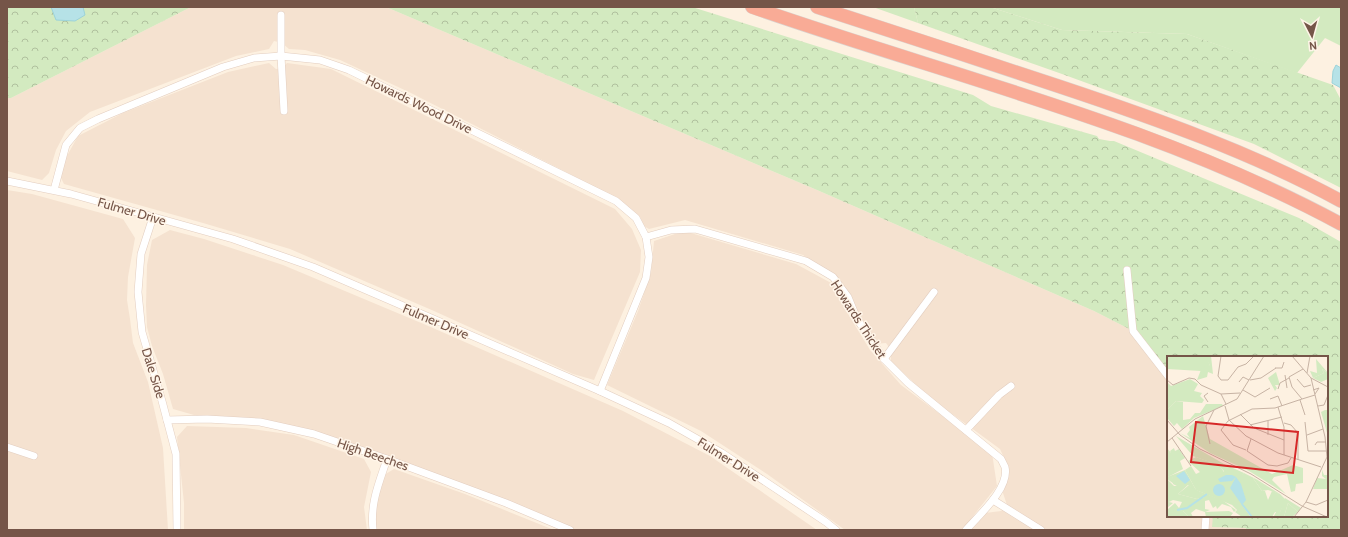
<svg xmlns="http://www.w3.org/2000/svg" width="1348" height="537" font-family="Cabin,sans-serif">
<defs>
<pattern id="forest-crowns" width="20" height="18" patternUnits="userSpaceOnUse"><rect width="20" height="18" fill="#d3eac0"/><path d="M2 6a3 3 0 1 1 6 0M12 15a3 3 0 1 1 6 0" fill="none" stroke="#b0c09e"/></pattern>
</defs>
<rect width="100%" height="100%" fill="#fdf1e1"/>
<g fill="#f5e2d0">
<path d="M191,7H386L817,190L1094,311L1141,335L1168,382V516H1213V527L1247,528L1246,530H971L985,513L1001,511L1007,505L1003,493L1007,464L1000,449L929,397L891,361V350L886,343L874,344L836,278L803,255L685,220L649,229L644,226L640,217L617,198L411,93L340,60L305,50L289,49L282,43L274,41L269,49L236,56L90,112L66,131L56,150L49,173L42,180L7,171V98H11Z"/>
<path d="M269,63L276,69L283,68L287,63L331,69L615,209L632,229L641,250L640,272L594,380L573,374L434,311L290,249L203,223L64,184L61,178L63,163L78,136L123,113L228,72Z"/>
<path d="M7,190L32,194L123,219L135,238L128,277L127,300L130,319L133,343L148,382L163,448L168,530H7Z"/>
<path d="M170,230L204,239L283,265L426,325L623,411L710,456L817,530H571L430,473L304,428L253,419L201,417L173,409L163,374L152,346L147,327L146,305L147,265L152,240Z"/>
<path d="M684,231L796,264L833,284L845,309L870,350L901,385L992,453L997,486L962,530H845L767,474L701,431L607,385L638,311L651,273L654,241Z"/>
<path d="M187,426L246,428L294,435L364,459L371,472L364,507L367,530H184V503L177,437Z"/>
<path d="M394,469L465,494L554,530H376V507L384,475Z"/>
</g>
<g fill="#d3eac0">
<path d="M873,7H914L918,23Z"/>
<path d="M990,7H1341V46L1325,38L1297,73L1187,34L1062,30Z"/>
</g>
<g fill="url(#forest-crowns)">
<path d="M7,7H191L11,98H7Z"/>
<path d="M386,7H692L973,95L991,106L1097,136L1099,139L1110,141H1114L1299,218L1341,242V530H1246V528L1212,527L1213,516H1327V357H1168V382L1141,335L1094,311L817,190Z"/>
<path d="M914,7H990L1062,30L1187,34L1333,85L1341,100V188L1254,144L1062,74L918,23Z"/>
</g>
<g fill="#b6e2e7" stroke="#9cd3d9">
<path d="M51,7H83L85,15L75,21L56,20Z"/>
<path d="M1336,65L1341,68V88L1332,83L1333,71Z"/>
</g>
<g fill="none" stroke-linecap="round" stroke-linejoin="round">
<g stroke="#e3cec0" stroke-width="8">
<g id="minor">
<path d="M281,15V56L284,111"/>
<path d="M7,181L71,194L233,239L313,267L600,391L669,423L722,453L826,522L836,530"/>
<path d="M54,190L66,145L80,128L98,119L223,67L254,58L281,56L320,60L349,70L616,201L636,218L646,237L649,257L646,278L600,391"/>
<path d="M153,217L141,254L138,292L142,332L162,401L176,454L177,530"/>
<path d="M646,237L671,230L695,229L806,261L833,277L848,297L857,319L884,359L908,383L1001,459C1002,461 1004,465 1005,467C1010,488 979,515 966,530"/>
<path d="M1127,270L1133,331L1168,376"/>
<path d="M884,359L934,292"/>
<path d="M167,420L207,419L260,422L314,434L387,459L506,503L570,530"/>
<path d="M966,430L999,395L1011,386"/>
<path d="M7,447L34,456"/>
<path d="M993,500L1041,530"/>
<path d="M373,530C370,503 379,483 387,459"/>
<path d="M1205,530L1206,516"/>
</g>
</g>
<g stroke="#dbd3cf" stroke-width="14">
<g id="motorway">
<path d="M752,7C949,76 1156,124 1341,224"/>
<path d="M817,7C898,33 980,60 1061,87C1157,119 1253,153 1341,201"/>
</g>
</g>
<use href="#minor" stroke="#fff" stroke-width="7"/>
<use href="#motorway" stroke="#f9ab96" stroke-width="13"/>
</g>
<g text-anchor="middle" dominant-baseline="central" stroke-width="3" stroke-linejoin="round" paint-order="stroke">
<g font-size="13" fill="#755548" stroke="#fff5e8">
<text transform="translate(419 104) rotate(26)">Howards Wood Drive</text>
<text transform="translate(132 211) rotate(16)">Fulmer Drive</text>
<text transform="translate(859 319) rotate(57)">Howards Thicket</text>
<text transform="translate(436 321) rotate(23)">Fulmer Drive</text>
<text transform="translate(154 373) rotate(73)">Dale Side</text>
<text transform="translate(373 454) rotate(19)">High Beeches</text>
<text transform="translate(729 459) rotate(32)">Fulmer Drive</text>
</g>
</g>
<g transform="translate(1167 356)">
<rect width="161" height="161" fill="#fdf1e1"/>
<path d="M0,0H38L43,9L34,15L0,13ZM155,13L161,17V23L154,26L146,22L157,17ZM109,16L113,29H108L110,32L108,35L101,22ZM23,23L31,28L27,35L35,37L33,40L37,44L35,47L9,45L0,54V26L4,30ZM158,54H161V80L154,56ZM0,92L4,97L3,95L7,92L8,95L12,93L18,102L13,105L16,113L1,121H5L10,130L0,123ZM29,101L52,109L57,116V108L77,117L74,121L86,122L95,135H98L101,144L105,135L113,138L119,144L113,156H108L105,161H86L75,149L83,160L75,161L68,156L70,154L65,149L29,134L18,114L24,110L29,118L33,116L21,105ZM155,114L157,119H161V142L160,133H146L150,122L159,123L155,120ZM22,129L38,140L37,141L30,143L11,138ZM121,147L131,156L125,161H117ZM7,153L16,155L22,161H0V154ZM62,155L66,157L63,161H39L38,156Z" fill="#d3eac0"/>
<path d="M44,0L46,18L41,16L40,21L30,24L35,11L43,9L37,1ZM149,3L161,17L155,13L157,17L146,22L143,15L150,17ZM9,45L16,46V64L23,63L28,57H33L39,48H55L56,50L27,62L15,73L10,67L7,70L0,62V54ZM36,60L43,83L105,118L126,109L136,112V127L129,128L128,135L124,136L120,118L107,121L105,124L119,138L82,115L43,97L13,77L23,82L20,78L23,74L22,71ZM9,80L57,108L58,116L51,109L26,100ZM18,114L29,134L55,144L69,154L67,156L64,151L55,148L50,153L49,150L46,152L42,144L38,145V153L43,154L38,156L29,153L24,157L26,161H22L16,155L0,154L8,147L12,152L15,146L6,144L2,146L6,147L0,152V123L7,130H10L6,128L5,121H0ZM21,129L37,140V141L30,143L11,138ZM77,117L89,123L113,138L101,134L95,135L86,122H72ZM118,142L134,152L131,156L121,147L117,161L107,160L109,156H113Z" fill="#d3eac0" fill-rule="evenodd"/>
<path d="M17,115L23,124L18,128L9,120ZM59,119H65L69,121L65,125L53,126L51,123ZM69,121L74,128L79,144L75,149L63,132ZM46 134a6 6 0 1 1 12 0a6 6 0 1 1-12 0Z" fill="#b6e2e7"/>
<path fill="none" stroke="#b6e2e7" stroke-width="2" d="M75,148L85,161M10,154L20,152L40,138"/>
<path fill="none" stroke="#c7b3a4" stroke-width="1" d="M54,0L51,20L54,24H61L71,11L79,8L87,0M125,0L144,22L161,31M108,12H115L117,6M136,13L122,21L125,31L135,43L148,39M140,17L143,0M118,19L120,32M130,23L137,31L144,29M0,24L6,29L22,22L28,23L34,29L54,38L59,48M83,24L94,22L109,12M72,26L76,21L82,24M111,33L113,27L122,22M76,34L88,41L103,32M146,34L152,32L148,38M41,37L37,40L41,46M54,38L73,37M103,43L111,40L115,50M133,44L138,59M58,50L62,64L79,80L111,97L154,111M151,50L157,49L161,39M111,51L117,71V99M73,58L87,72L117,84M0,64L13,79L33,93L84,118L135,150L160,161M101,65V79M138,66L141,95H160M117,67L124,69L131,77V104M83,69L115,61M140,79L156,73M5,82L24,110M84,83L80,95L101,109L110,110L121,107L124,102M0,86L28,63L70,43L97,0M43,88L39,70L47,54M148,89L150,86H159M79,94L66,89L54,74L61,65L85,53L108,52L135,43M139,146L149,149L161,144M127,161L139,146L160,101L158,81L144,22"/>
<path fill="#d62828" fill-opacity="0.15" stroke="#d62828" stroke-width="2" d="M29,66L131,76L126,117L24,106Z"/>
<rect width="161" height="161" fill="none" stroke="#755548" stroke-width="2"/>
</g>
<rect width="1348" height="537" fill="none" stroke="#755548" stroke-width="16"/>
<g transform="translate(1312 36) rotate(174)" stroke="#fff5e8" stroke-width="3" paint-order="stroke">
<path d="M0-3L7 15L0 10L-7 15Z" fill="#755548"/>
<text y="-6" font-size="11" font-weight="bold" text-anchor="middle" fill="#755548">N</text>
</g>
</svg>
